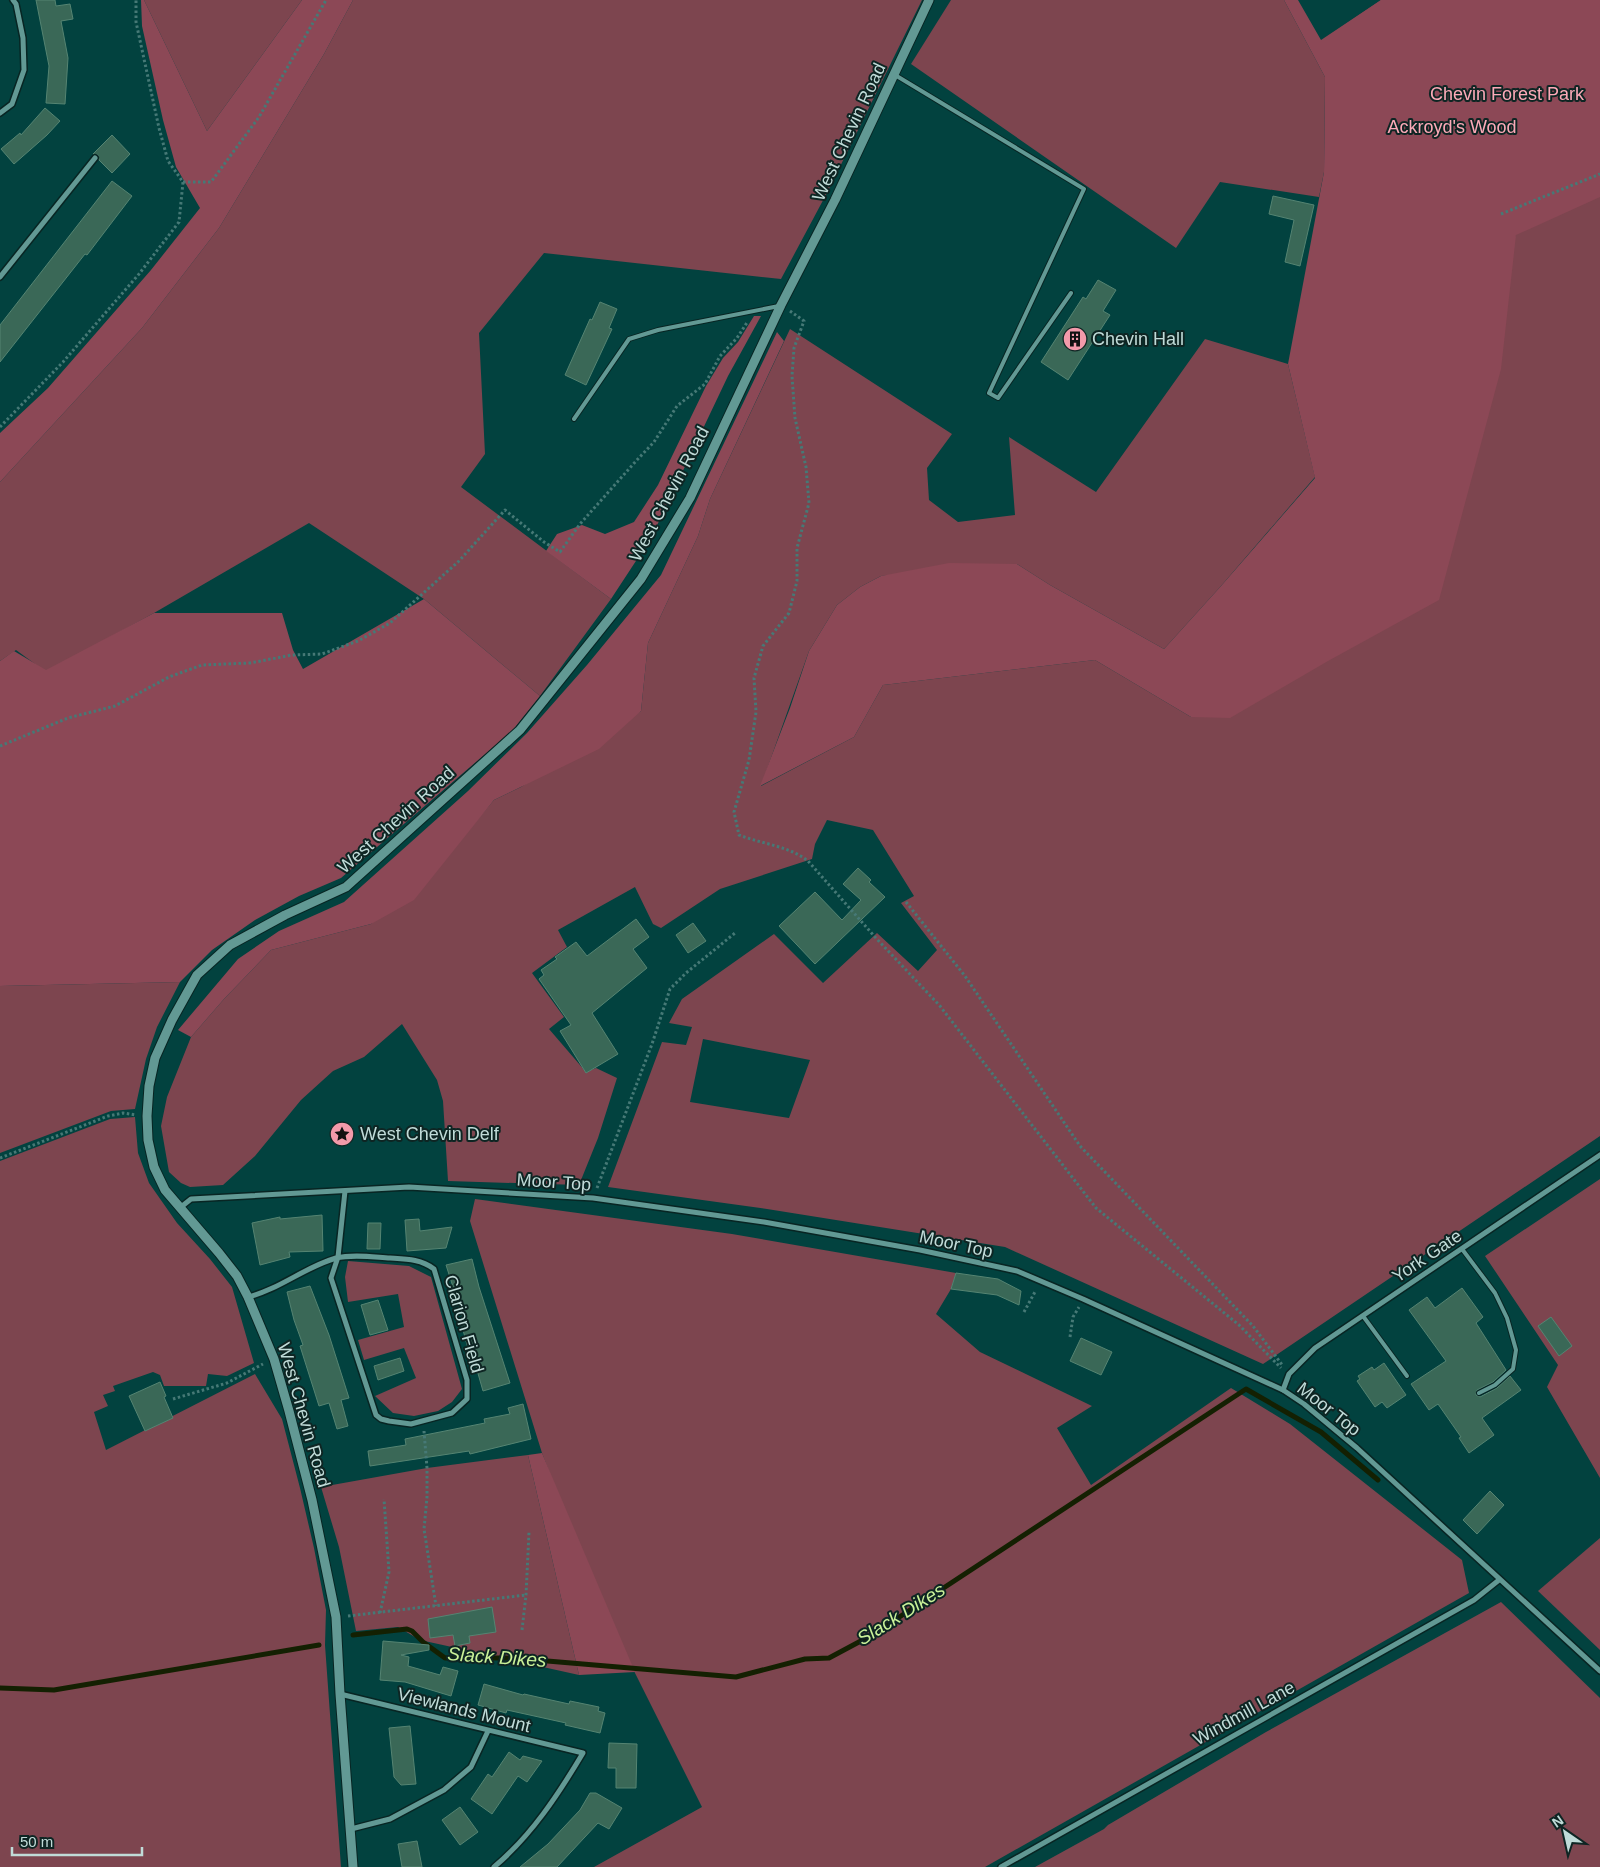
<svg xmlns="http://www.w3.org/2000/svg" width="1600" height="1867" font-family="Arial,sans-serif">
<rect width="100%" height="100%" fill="#02423f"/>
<g fill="#7d454f" fill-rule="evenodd">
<path d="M144,0H302L207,131Z"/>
<path d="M353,0H922L828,191L781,279L544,253L479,333L485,454L461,487L611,599L540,696L424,599L309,523L154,613L46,672L16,650L0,661V482L142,328L219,228L324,54Z"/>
<path d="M951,0H1284L1325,77L1324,172L1319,197L1220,182L1176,248L911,64Z"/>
<path d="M1381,0H1600V1136L1263,1364L1005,1247L767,1209L608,1187L662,1042L686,1045L692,1027L669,1023L682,999L774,934L823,983L877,933L918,971L937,950L901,903L914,896L873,830L827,820L815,844L812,859L720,889L661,928L653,924L635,887L558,930L567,947L532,973L564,1017L549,1029L586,1072L596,1068L617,1078L598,1138L579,1185L448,1181L443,1101L437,1080L402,1024L364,1057L333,1071L301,1100L255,1156L223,1185L190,1187L181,1183L169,1172L161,1126L167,1097L191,1037L224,999L271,950L371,924L455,846L494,800L521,787L641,711L648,643L698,536L710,499L790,329L952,434L927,468L929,500L958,522L1015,515L1009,437L1096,492L1205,339L1288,364L1315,477L1221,586L1164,649L1050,585L1017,564L881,576L860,587L837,605L809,651L761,786L854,737L883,685L1095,660L1191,717L1516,235L1325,38ZM703,1039L810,1060L789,1118L690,1102Z"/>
<path d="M180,982L157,1027L146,1059L135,1109L111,1111L0,1153V986Z"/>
<path d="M135,1117L138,1153L149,1183L177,1223L210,1259L232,1287L254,1363L227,1376L208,1374L206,1386H164L160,1375L153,1372L113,1386L115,1391L103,1395L108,1406L94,1412L106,1450L255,1374L282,1419L300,1488L314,1548L326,1610L325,1645L341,1867H0V1161L110,1119Z"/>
<path d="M1600,1179V1478L1547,1387L1558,1365L1485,1256Z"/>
<path d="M475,1199L732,1234L956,1273L951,1289L936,1314L980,1352L1092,1406L1057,1428L1091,1485L1231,1388L1290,1424L1462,1560L1469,1593L985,1867H594L702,1807L602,1607L542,1453L470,1221Z"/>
<path d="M348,1261L409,1266L431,1277L462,1389L452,1402L438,1411L414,1416L393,1413L375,1396L416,1378L404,1348L364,1360L358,1340L404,1327L398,1294L348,1302L345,1277Z"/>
<path d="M528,1455L579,1675L420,1640L398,1627L356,1631L339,1547L321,1487L427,1468Z"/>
<path d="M1600,1538V1650L1538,1591Z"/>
<path d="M1501,1602L1600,1698V1867H1035L1104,1829L1108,1825L1266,1732Z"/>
</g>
<g fill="#8c4856">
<path d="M141,0H144L207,131L302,0H353L324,54L219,228L142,328L0,482V433L48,388L151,270L200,208L176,167L163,120L142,26Z"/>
<path d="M1284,0H1298L1321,40L1381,0H1600V197L1516,235L1501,369L1439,600L1328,661L1230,718L1191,717L1095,660L883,685L854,737L760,786L790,708L809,651L837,605L860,587L881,576L949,563L1017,564L1050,585L1164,649L1221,586L1315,478L1288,364L1324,172L1325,77Z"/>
<path d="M754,316H761L728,376L651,538L611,599L546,551L557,534L582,525L605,534L634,522L658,485L706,386L723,358L738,342Z"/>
<path d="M777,332L784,341L710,499L698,536L648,643L641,711L599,749L494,800L414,900L371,924L271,950L224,999L191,1037L178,1030L238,959L279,931L344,902L468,791L527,733L587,665L661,575Z"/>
<path d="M424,599L540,696L512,731L341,878L299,896L255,920L212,950L180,982L0,986V661L14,651L46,670L154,613H282L293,650L303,669Z"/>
<path d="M542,1453L635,1672L579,1675L528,1455Z"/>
</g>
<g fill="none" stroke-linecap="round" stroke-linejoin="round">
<g stroke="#142002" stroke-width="5">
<path d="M353,1635L407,1629L412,1631L423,1642L445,1658H512L736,1677L805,1659L829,1658L872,1635L1246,1389L1321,1432L1378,1480"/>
<path d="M0,1688L54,1690L319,1645"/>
</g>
</g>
<g fill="#3a6857" stroke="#558472">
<path d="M36,0H55L56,6L70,4L73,19L61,21L68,58L65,104L46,103L49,66Z"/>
<path d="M45,108L60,121L47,135L14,164L1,149L20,133L21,135Z"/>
<path d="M112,135L130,154L112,173L99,160L98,155L93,154Z"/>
<path d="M112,181L132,196L87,255L85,254L0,362V325Z"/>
<path d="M1273,196L1314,205L1300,266L1285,262L1294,220L1269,214Z"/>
<path d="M1098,280L1116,290L1103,311L1110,315L1068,380L1041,362L1083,297L1086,299Z"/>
<path d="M600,302L617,309L609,328L612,329L586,385L565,375L590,319L592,320Z"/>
<path d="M858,868L871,880L869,882L885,897L815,964L779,926L815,892L842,920L861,900L843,884Z"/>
<path d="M636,919L649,937L633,949L647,968L592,1013L618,1054L586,1073L560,1031L571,1025L539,979L544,975L541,970L557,959L555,957L576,942L587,956Z"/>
<path d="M693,923L706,941L688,953L676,935Z"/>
<path d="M322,1215L323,1251L289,1252L290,1257L260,1265L252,1223L280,1217V1219Z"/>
<path d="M419,1219L420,1231L452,1227L446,1248L407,1251L405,1220Z"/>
<path d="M368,1223H381L380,1249H367Z"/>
<path d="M472,1259L479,1287L510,1383L483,1391L475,1363H472L460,1319L463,1318L446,1265Z"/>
<path d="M956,1273L998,1279L1021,1291L1019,1305L997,1295L951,1289Z"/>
<path d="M310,1286L329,1335L349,1398L341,1400L348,1426L337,1429L329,1403L319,1406L300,1346L303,1345L294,1320L287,1292Z"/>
<path d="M1462,1288L1483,1317L1476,1323L1506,1370L1493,1382L1477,1390L1476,1395L1480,1397L1497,1388L1510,1376L1521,1390L1482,1418L1494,1435L1469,1453L1459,1438L1461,1437L1438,1404L1429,1410L1411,1384L1446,1361L1409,1310L1427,1297L1435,1308Z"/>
<path d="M378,1300L388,1330L370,1335L361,1305Z"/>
<path d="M1551,1317L1572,1346L1559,1356L1538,1326Z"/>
<path d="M1081,1338L1112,1352L1101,1375L1070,1361Z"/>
<path d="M400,1358L404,1371L378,1380L374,1366Z"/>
<path d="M1384,1363L1406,1395L1387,1408L1382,1402L1375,1407L1357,1381L1360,1379L1358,1376L1372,1367L1374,1370Z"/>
<path d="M160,1382L166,1396L164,1397L173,1418L145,1431L129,1396Z"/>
<path d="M523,1404L531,1439L470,1454L469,1451L370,1466L368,1451L406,1445L405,1439L485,1423L484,1419L510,1414L508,1408Z"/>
<path d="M1490,1491L1504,1505L1477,1534L1463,1520Z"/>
<path d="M492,1607L496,1632L469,1636L470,1643L455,1646L453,1635L430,1638L428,1619Z"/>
<path d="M383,1641L429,1645V1650L401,1655L409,1657L408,1666L440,1675L443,1667L458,1671L451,1696L405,1682L380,1680Z"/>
<path d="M484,1684L523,1695L524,1694L569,1704L570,1701L599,1707L598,1711L605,1713L600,1733L565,1725L566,1723L507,1710L506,1713L478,1705Z"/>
<path d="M410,1726L416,1784L401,1785L394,1777L389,1728Z"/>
<path d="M609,1743L637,1744L636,1788H616V1768H608Z"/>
<path d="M509,1752L520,1760L523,1756L542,1761L527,1782L518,1776L492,1814L471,1799L488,1774L492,1777Z"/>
<path d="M590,1793H596L622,1808L609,1829L598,1823L557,1867H520L548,1844L580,1810Z"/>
<path d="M460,1807L478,1832L460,1845L442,1820Z"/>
<path d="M417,1841L422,1867H402L398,1844Z"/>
</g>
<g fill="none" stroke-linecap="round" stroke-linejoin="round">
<g stroke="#082523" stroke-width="6">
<g id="service">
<path d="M895,75L1084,189L989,393L998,398L1071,293"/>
<path d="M574,419L629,339L658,330L779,306"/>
<path d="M1462,1249L1495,1293L1507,1318L1516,1350L1513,1369L1495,1385L1479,1393"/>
<path d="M1363,1316L1407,1376"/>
</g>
</g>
<g stroke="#082523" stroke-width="8">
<g id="minor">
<path d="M0,113L12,104L24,70L23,38L16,4L13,0"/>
<path d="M0,277L95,158"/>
<path d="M181,1207L191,1199L409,1187L593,1198L764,1222L920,1250L1017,1271L1083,1299L1283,1390L1304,1404L1357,1448L1600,1671"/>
<path d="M248,1297C280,1289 305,1267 336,1258C353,1254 373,1257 390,1258C406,1259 421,1259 434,1269L467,1380V1399L452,1413L411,1424L389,1421L381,1419L376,1415L331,1278L338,1257L345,1191"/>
<path d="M1283,1390L1289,1374L1315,1348L1600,1155"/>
<path d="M340,1694L583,1753C558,1795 531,1836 494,1867"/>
<path d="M351,1829L390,1819L444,1790L471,1767L488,1731"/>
<path d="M1001,1867L1474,1600L1499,1580"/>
</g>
</g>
<g stroke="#082523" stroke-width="11">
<path id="tertiary" d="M353,1867L340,1694L336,1617L312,1500L289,1411L274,1359L248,1297L237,1276L219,1253L165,1190L154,1167L148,1140L147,1116L149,1086L155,1058L172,1020L197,975L230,945L285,915L346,887L520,730L641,579L690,498L781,305L835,200L929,0"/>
</g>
<g stroke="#467976" stroke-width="3" stroke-dasharray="2.5 2.5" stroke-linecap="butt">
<path d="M183,182H211L259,117L326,0"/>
<path d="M1501,214L1600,174"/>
<path d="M790,311L804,321L794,348L792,376L795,418L806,467L809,503L797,548V581L789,613L763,646L754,678L756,712L749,760L734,812L739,835C762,844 789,846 808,861L875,937L940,1006L1096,1208L1239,1325L1281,1368"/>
<path d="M0,427L63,362L139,274L179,222L183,182L168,161L159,128L136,22V0"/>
<path d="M0,746L68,718L115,706L169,677L202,665L250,663L292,655L322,654L358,641L390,623L419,597L459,561L505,510L544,542L560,552L580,524L636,461L654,442L677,406L705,384L720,356L737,338L748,321"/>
<path d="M906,902L965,976L1080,1146L1253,1326L1283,1366"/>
<path d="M0,1158L108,1116L123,1113L136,1115"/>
<path d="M597,1188L652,1044L670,989L686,973L735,933"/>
<path d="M1024,1312L1036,1290"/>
<path d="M1070,1337L1073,1317L1079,1307"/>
<path d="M173,1399L227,1383L263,1364"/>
<path d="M424,1431L427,1468V1497L424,1529L436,1606"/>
<path d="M380,1613L389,1572L384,1499"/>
<path d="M348,1616L526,1595"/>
<path d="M522,1630L526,1595L529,1532"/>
</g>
<use href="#service" stroke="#629994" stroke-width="4"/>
<use href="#minor" stroke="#629994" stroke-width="5"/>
<use href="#tertiary" stroke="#629994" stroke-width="9"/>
</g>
<defs>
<g id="building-disc" transform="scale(1.25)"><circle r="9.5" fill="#f39aaa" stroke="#0e2523"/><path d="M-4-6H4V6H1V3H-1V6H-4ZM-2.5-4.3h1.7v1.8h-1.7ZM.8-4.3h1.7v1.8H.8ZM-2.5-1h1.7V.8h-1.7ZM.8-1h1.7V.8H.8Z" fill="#111"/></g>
<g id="sight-disc" transform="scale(1.25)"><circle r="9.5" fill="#f39aaa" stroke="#0e2523"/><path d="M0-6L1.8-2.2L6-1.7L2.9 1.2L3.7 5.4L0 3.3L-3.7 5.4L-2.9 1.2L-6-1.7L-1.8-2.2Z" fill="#111"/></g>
</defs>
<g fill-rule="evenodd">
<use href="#building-disc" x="1075" y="339"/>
<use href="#sight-disc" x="342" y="1134"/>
</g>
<g text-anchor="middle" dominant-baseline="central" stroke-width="4" stroke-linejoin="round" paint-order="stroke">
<g font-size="18" fill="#fcaab8" stroke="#0e2523">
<text x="1507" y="94">Chevin Forest Park</text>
<text x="1452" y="127">Ackroyd's Wood</text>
</g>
<g font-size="18" fill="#c0dbd8" stroke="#0e2523">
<text transform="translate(849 132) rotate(-65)">West Chevin Road</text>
<text transform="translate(669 494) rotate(-62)">West Chevin Road</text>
<text transform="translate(396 820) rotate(-42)">West Chevin Road</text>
<text transform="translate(554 1182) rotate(4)">Moor Top</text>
<text transform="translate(956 1244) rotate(12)">Moor Top</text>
<text transform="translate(1427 1256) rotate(-34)">York Gate</text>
<text transform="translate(464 1324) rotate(74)">Clarion Field</text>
<text transform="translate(1329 1409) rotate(38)">Moor Top</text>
<text transform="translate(304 1415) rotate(74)">West Chevin Road</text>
<text transform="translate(464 1710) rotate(14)">Viewlands Mount</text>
<text transform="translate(1244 1713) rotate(-29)">Windmill Lane</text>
</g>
<g font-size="18" fill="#c0dbd8" stroke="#0e2523" text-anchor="start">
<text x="1092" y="339">Chevin Hall</text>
<text x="360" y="1134">West Chevin Delf</text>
</g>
<g font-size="19" font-style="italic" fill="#caf299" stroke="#0e2523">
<text transform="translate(901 1614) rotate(-32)">Slack Dikes</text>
<text transform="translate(497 1657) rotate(4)">Slack Dikes</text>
</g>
</g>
<g transform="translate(1565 1832) rotate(326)" stroke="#0e2523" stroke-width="4" paint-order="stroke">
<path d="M0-4L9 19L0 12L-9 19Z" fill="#c0dbd8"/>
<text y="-8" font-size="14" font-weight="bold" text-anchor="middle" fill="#c0dbd8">N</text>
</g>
<path d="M12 1847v8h130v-8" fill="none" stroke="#c0dbd8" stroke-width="2.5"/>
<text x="20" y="1847" font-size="15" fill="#c0dbd8" stroke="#0e2523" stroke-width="4" paint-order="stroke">50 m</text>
</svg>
